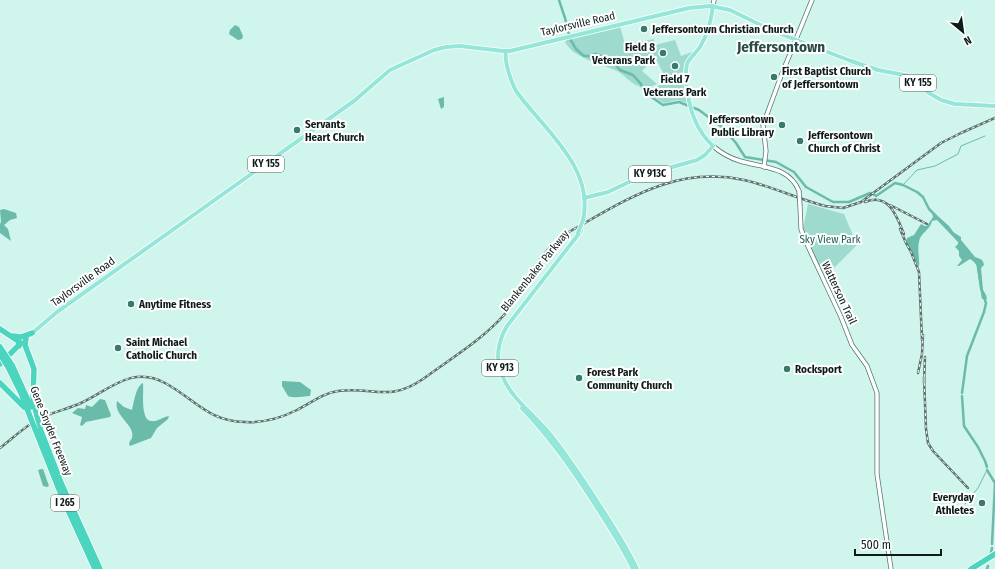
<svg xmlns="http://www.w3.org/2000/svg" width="995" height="569" font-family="'Fira Sans Condensed',sans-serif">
<rect width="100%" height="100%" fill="#d0f5ed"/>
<g fill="#9edbce">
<path d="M620,26L624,41L629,44L654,39L655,45L675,40L681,56L695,51L684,72L666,79L655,57L642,71L657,84C653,86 647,88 642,87C634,86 626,77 619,72C603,64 574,59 565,42L567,39Z"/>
<path d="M678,75H684L688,103L678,100L664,103L650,95L647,89L656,87Z"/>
<path d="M808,204L844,214L857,245L824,278L803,229Z"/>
</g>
<g fill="#6bbbab">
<path d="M235,25L239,27L243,36L242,39L238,40L229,34L230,30Z"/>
<path d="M444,97V107L441,109L438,99Z"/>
<path d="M4,209L16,213L17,218L10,220L4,225L8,229L11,241L0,233V224L1,222L0,210Z"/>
<path d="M932,213H934L949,226L953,232L961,237V240L975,257C980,259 983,259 984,265L981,268L983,290L986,295L987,299H982L976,263L970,259L959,266H957L962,260L959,256V251L955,247L958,244V242L937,220L932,221C931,229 920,233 919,242C917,250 920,260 919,267L906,242L907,238L914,235L921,224L925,226H927L933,217Z"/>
<path d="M282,381L300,382L311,390L310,396C302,396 296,399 288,396L282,386Z"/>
<path d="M143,383C144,391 140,420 151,421C158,422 162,417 169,416L168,419L157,428L151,438L130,446L129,444C129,442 131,440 132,438C136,425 113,416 117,401L124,407L132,410C134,402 136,386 143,383Z"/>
<path d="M100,399L105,400L111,415L110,417L86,422L82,426L80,425L82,417L72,413L78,408L85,409L86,405L92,407Z"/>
<path d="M42,469H43L49,486L47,487L43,486L38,470Z"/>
</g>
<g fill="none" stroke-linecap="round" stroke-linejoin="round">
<g stroke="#6bbbab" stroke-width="1">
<path d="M903,185L917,170L935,166L958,154L961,146L985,136"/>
<path d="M965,504L978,488L987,470"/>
</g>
<g stroke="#6bbbab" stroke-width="2.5">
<path d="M559,0L565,18L570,39L576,49L584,56H590L596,54L613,62L620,70L633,75L641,84L644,92L663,105L679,102L699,110L722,127L736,143L745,157L776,162L794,172L806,187L833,202H849L870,193L873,194L876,196L895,183L903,185L917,192L923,197L929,209L951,231L978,265L981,288L986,303L984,312L967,356L962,393"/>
<path d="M962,396L964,426L978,447L985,461L987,467"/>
<path d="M987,470L995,483L992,544"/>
<path d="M991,553L992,548"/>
<path d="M987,569L988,566"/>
</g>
<g stroke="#55776f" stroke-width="5">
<g id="secondary">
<path d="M713,6L714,0"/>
<path d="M713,146C721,153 730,158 740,161C763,168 789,166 799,191"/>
<path d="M764,167L766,151L763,125L781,76L812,0"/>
<path d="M800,206L801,229L806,242L841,317L852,345L867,366L877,393V474L891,569"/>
</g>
</g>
<g stroke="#fff" stroke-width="5.5">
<g id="primary">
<path d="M506,51C504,61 511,82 516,91C543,129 595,167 583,220"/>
<path d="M584,198L608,192L644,175L697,160L705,155L713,146C696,130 690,111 687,89C686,80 685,72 687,64C690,57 696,53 700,47C708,34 711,21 713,6"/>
<path d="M581,231L507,326C498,341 495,359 502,375C511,399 534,414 550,434C567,455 582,478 597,501C611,523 626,545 637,569"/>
<path d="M30,335L57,312L354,101L390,70L434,50L446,47L460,46L503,51H510L689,8L710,6L730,10L773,31L851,61L878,70L909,76L929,93L941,100L955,104L995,106"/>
<path d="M522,408C550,437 572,469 594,503C608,525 622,546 633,569"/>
</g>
</g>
<g stroke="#fff" stroke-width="7">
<g id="highway">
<path d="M0,329L18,341L19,344V346"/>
<path d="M13,336L21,337L32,333"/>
<path d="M26,338L25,345L34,369L33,400L37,416"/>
<path d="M0,347L4,353"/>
<path d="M0,364L21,343"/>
<path d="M12,365L31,407"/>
<path d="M8,367L21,393L31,419"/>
<path d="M0,383L24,407"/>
<path d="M39,426L62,485L100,569"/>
<path d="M35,429L62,497L95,569"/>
<path d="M971,569L995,554"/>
</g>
</g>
<use href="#secondary" stroke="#fff" stroke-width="3.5"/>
<use href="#primary" stroke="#94e6d8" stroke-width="4"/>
<use href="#highway" stroke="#4cd5be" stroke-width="5.5"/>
<g stroke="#5b726d" stroke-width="2.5">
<g id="rail">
<path d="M865,202C889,192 897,217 904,234"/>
<path d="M890,205L927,224"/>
<path d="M900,229L906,243L911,252L919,272L922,340"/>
<path d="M918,373L922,354L923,335"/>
<path d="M924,377L926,429L928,443L933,451L968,488"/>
<path d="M924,383L925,357"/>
<path d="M0,448C13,438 25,426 39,419C52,412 68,409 81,403C109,390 132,365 165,383C195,399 207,421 245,422C263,423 281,418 297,410C311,403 323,393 338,391C373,386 388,403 423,379C450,359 482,340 504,315C527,289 537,251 567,233C625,201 674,165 744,180C771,186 798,199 825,206L843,208L861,202L941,143L961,133L995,118"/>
</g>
</g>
<use href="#rail" stroke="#fff" stroke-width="1" stroke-dasharray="3" stroke-linecap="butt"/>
<g stroke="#55776f" stroke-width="5" stroke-linecap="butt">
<path id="secondary-bridge" d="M799,191L800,206"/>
</g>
<g stroke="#fff" stroke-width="5.5" stroke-linecap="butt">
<path id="primary-bridge" d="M578,233L583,220"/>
</g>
<g stroke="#fff" stroke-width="7" stroke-linecap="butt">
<g id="highway-bridge">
<path d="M4,353L12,365"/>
<path d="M0,354L8,367"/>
<path d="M37,416L40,426"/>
<path d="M31,419L35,429"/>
</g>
</g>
<use href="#secondary-bridge" stroke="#fff" stroke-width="3.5"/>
<use href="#primary-bridge" stroke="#94e6d8" stroke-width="4"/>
<use href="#highway-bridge" stroke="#4cd5be" stroke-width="5.5"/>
</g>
<g fill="#377b6f" stroke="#fff" stroke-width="1.5">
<circle cx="644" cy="29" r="4"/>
<circle cx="663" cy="53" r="4"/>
<circle cx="675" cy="66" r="4"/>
<circle cx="774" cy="77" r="4"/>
<circle cx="782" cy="125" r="4"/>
<circle cx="297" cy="130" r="4"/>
<circle cx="800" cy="141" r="4"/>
<circle cx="131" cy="304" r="4"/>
<circle cx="118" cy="348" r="4"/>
<circle cx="787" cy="369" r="4"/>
<circle cx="579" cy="378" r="4"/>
<circle cx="982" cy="503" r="4"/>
</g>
<g text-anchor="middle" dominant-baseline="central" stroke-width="4" stroke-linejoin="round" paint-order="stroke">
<g fill="#fff" stroke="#56605e" stroke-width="1">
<rect x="900" y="75" width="36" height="16" rx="3"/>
<rect x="248" y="156" width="36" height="16" rx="3"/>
<rect x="629" y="166" width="42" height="16" rx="3"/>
<rect x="482" y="360" width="36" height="16" rx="3"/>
<rect x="51" y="495" width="28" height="16" rx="3"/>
</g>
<g font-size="10" font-weight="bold" fill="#0e1c19">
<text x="918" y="83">KY 155</text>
<text x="266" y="164">KY 155</text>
<text x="650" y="174">KY 913C</text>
<text x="500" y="368">KY 913</text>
<text x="65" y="503">I 265</text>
</g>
<g font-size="11" fill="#0e1c19" stroke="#fff">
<text transform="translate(578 24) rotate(-13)">Taylorsville Road</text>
<text transform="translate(535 271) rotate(-51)">Blankenbaker Parkway</text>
<text transform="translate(83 282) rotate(-36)">Taylorsville Road</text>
<text transform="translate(839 293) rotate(65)">Watterson Trail</text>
<text transform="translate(51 431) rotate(68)">Gene Snyder Freeway</text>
</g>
<g font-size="11" font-weight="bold" fill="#0e1c19" stroke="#fff" text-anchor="start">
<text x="652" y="29">Jeffersontown Christian Church</text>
<text x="655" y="47" text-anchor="end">Field 8<tspan x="655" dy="13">Veterans Park</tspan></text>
<text x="782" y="71">First Baptist Church<tspan x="782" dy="13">of Jeffersontown</tspan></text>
<text x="675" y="79" text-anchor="middle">Field 7<tspan x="675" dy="13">Veterans Park</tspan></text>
<text x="774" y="119" text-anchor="end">Jeffersontown<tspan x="774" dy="13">Public Library</tspan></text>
<text x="305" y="124">Servants<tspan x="305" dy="13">Heart Church</tspan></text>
<text x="808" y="135">Jeffersontown<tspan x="808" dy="13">Church of Christ</tspan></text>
<text x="139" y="304">Anytime Fitness</text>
<text x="126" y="342">Saint Michael<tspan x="126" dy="13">Catholic Church</tspan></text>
<text x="795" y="369">Rocksport</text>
<text x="587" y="372">Forest Park<tspan x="587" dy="13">Community Church</tspan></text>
<text x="974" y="497" text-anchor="end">Everyday<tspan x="974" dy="13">Athletes</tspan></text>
</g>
<g font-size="11" fill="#206156" stroke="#fff">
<text x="830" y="239">Sky View Park</text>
</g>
<g font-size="15" font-weight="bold" fill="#2a4b45" stroke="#fff">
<text x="781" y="47">Jeffersontown</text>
</g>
</g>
<g transform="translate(963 32) rotate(151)" stroke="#ffffff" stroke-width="3" paint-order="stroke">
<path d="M0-3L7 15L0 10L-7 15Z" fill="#0e1c19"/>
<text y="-6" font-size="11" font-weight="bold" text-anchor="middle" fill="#0e1c19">N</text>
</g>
<path d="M855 549v6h86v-6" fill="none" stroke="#0e1c19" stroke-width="2"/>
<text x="861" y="549" font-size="12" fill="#0e1c19" stroke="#ffffff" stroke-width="3" paint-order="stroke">500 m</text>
</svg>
